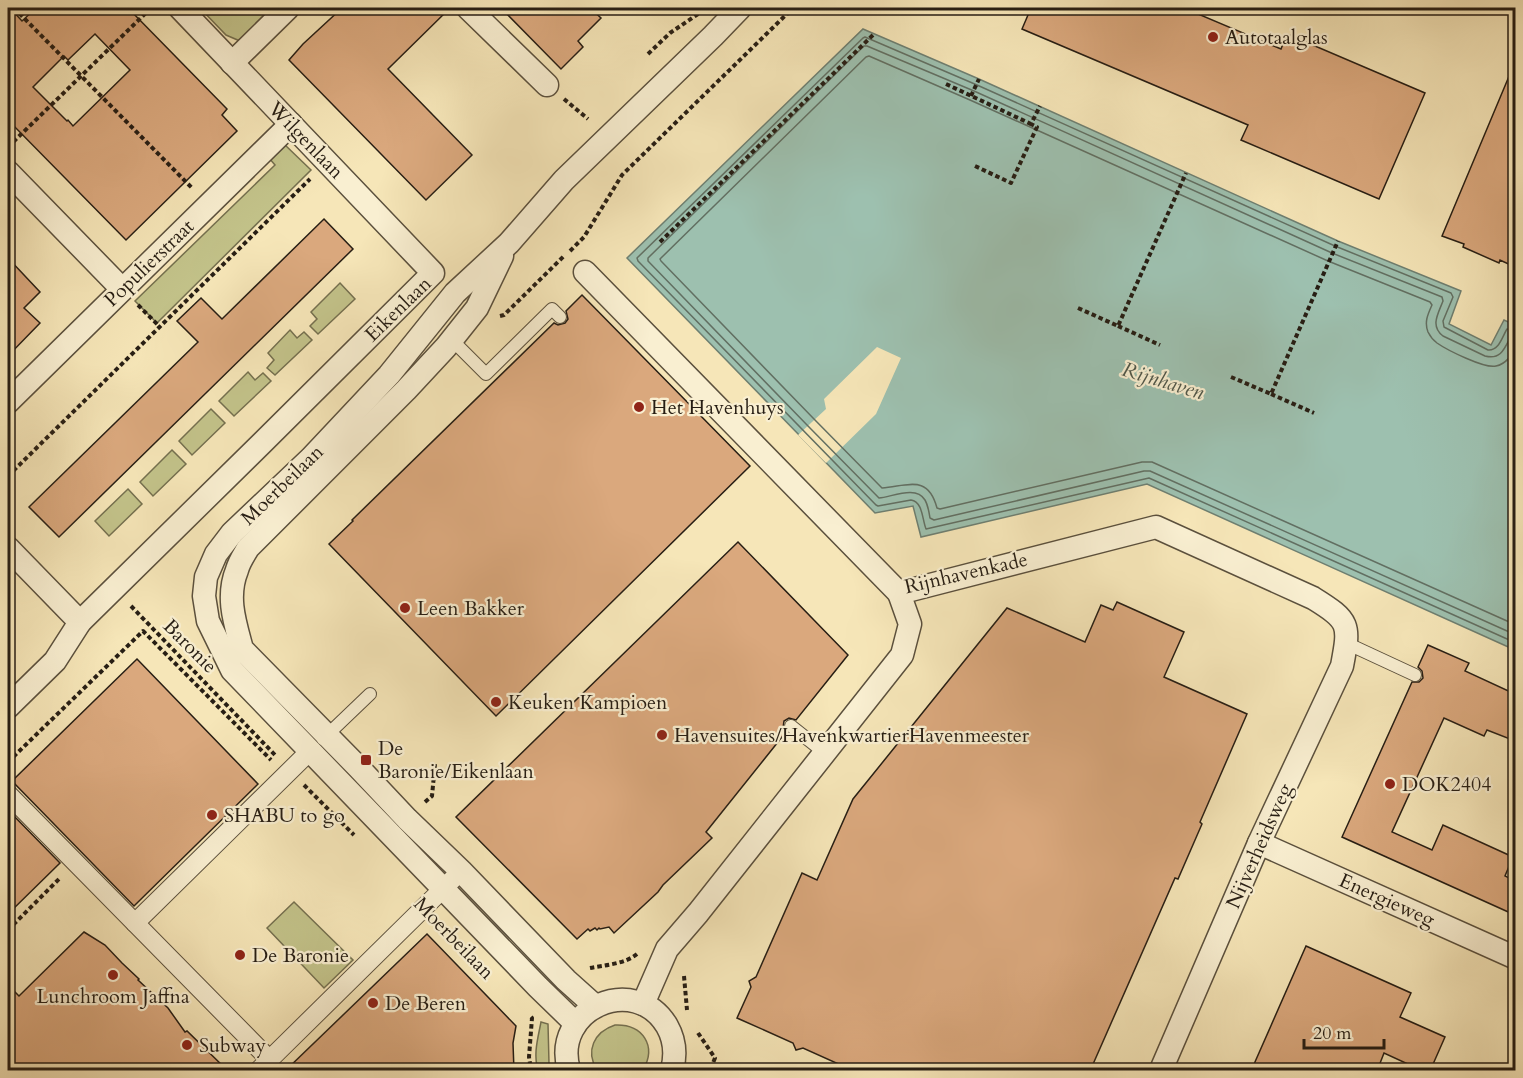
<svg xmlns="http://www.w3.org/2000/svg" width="1523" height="1078" font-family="Cardo,serif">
<rect width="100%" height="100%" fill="#f6e6b8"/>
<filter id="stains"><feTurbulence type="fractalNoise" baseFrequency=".00333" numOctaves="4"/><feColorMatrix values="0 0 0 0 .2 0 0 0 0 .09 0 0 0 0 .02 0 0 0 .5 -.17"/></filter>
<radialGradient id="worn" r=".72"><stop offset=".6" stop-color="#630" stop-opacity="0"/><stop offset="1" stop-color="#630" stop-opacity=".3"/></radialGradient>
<g fill="#c3c38a" stroke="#75704f" stroke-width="1.5">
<path d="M200,8H273L240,41L226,35Z"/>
<path d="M284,144L311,170L157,323L135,301L275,165L269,158Z"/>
<path d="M340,283L355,299L318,334L310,326L317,319L311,312Z"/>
<path d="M290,330L297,338L304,332L312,340L275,375L267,368L274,360L268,353Z"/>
<path d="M248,372L255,380L263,373L271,381L234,416L219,401Z"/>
<path d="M211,409L225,423L192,455L179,441Z"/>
<path d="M172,450L186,464L153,496L140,482Z"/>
<path d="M128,489L142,504L109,536L95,521Z"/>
<path d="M294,902L353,960L324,988L267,928Z"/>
<path d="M541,1022L548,1024L549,1063L551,1070H538C533,1054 538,1038 541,1022Z"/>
<path d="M615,1025C643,1024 657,1046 643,1070H597C585,1051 594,1032 615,1025Z"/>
</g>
<path fill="#9dc0af" stroke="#6e7f71" stroke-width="1.5" d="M863,29L979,79L1338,241L1461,291L1449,324L1491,345L1504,320L1515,325V650L1147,484L921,537L913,506L875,513L627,258Z"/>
<path fill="#f6e6b8" d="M877,347L901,358L876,414L826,463L798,435L826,409L824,399Z"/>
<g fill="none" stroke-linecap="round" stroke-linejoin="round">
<g stroke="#626f62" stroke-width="1.5">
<path d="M1516,330L1507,329C1502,337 1499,351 1488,350L1444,327L1443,321L1453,297L1451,293L1335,246L977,85L865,37L863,38L637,258L638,261L876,505L878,506L911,500C923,502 922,519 926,529L1149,478L1516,643"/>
<path d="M1516,337L1510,338C1504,350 1500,360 1485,356L1443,336C1430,326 1438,314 1443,301L1442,297L1332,253L974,91L867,46H864L648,258V261L808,426L879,498C892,497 916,485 925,500C928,505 929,512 930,518L934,520L1144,471H1150L1516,635"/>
<path d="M1516,347C1511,356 1506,364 1496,366C1485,369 1447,350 1437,343C1433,340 1430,336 1428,332C1424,322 1428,314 1432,305L1430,302L1328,261L970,100L869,56L866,57L660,259L661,261L814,419L882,488C908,486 928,474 937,508L940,509L1142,462H1152L1516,625"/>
</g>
</g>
<g fill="#daa87d" stroke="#271e14" stroke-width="1.5" fill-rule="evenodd">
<path d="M8,8H10L22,21L36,8H128L227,109L222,115L237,131L126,240L8,120ZM95,34L130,70L73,126L68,120L67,121L33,87L64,56L68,60Z"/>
<path d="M342,8H450L388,69L472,155L426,200L289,60L303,44Z"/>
<path d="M501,8H590L601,18L578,41L583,47L561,69Z"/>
<path d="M1031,8H1184L1281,49L1287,34L1425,93L1379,199L1241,140L1248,125L1022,29Z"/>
<path d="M1515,62V267L1500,260L1499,263L1463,247L1464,244L1442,236Z"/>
<path d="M324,219L353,249L59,537L29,507L198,342L177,321L201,298L222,319Z"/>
<path d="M8,258L40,292L24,308L40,323L8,356Z"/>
<path d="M582,295L750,466L496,716L329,544L353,521L352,520L554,323L558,325L565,323L568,319L566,311Z"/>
<path d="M738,542L848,655L796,720L789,718L784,721L783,728L786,732L706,832L712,838L663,885L658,892L614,933L609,927L600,929L599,928L597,930L595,928L590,931L588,929L577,939L456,817Z"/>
<path d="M1117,602L1184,632L1164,677L1247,714L1200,822L1202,824L1178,879L1175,878L1090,1071H854L803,1048L796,1050L793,1043L737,1018L751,987L749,981L756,977L802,873L817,880L853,799L1007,608L1085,642L1101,605L1113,610Z"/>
<path d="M1428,645L1469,663L1465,671L1515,694V741L1487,730L1484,736L1444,718L1392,832L1432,850L1443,825L1513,857L1505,876L1515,881V915L1342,837L1412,682H1419L1423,678L1422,671L1418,667Z"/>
<path d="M137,659L258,784L134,906L12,781Z"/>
<path d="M13,815L60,863L8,914V820Z"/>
<path d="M84,932L105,945L122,963L139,979L138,980L168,1008L185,1032L187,1031L228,1071H8V985L19,996Z"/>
<path d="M427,934L516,1026L513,1043L514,1071H285Z"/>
<path d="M1306,946L1411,993L1400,1017L1445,1037L1430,1071H1423L1384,1053L1377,1071H1251Z"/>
</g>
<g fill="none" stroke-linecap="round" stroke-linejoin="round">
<g stroke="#5b503d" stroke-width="14">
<g id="service">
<path d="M452,340L486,374L552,309L560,317"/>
<path d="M1346,643L1415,675"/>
<path d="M791,726L825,753"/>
<path d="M323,739L370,694"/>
</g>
</g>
<g stroke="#5b503d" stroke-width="20">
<g id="pedestrian">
<path d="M8,794L270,1060"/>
<path d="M135,923L310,751"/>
<path d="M259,1070L461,871"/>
</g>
</g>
<g stroke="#5b503d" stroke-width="25">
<g id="minor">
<path d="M468,8L547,85"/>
<path d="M232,63L288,8"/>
<path d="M8,172L122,289"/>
<path d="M502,256L477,308L446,347L406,390L248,548C244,555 239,562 237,570C226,597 235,623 242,649L358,767L407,819L461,871L566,980L595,1006"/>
<path d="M585,272L899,593L1156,527L1313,598C1350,621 1350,624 1342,666L1259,843L1161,1070"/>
<path d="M8,402L291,124"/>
<path d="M8,548L80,622"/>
<path d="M8,707L55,661L80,622L262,443L433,273L180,8"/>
<path d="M1259,843L1516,958"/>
<path d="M643,1004L667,949L698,913L902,655L910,624L899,593"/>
<path d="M575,1023L538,987L232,670L208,621L204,596L206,577L216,554L232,533L311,458L389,375L455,293L509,243L564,180L713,36L740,8"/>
<path d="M569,1070C551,1009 635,972 667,1026C675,1040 676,1055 672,1070"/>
</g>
</g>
<g stroke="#271e14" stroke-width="4" stroke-dasharray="4.5 3" stroke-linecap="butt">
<path d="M14,8L193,189"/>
<path d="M648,54L670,33L698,14"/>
<path d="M946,84L1031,124"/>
<path d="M971,96L979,79"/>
<path d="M564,99L588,119"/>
<path d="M8,147L151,8"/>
<path d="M975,166L1011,183L1037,127L1031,124L1040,106"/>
<path d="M660,242L874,34"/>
<path d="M570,251L584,237L622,175L793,8"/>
<path d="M138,305L159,326"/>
<path d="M1078,308L1118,326L1186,173"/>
<path d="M500,316L504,315L564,256"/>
<path d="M1118,326L1160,345"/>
<path d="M1231,377L1271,394L1338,241"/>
<path d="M1271,394L1314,413"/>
<path d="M8,476L310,179"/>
<path d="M131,606L276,756"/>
<path d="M8,762L143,631L271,760"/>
<path d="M304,785L354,835"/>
<path d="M425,802L432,796L435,764"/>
<path d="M8,930L60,878"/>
<path d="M590,968C605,965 625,964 637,954"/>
<path d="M684,976L687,1010"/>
<path d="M531,1017L532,1018L529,1057L531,1070"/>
<path d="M698,1033L715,1058L710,1070"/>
</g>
<use href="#service" stroke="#f9efd1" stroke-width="12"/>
<use href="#pedestrian" stroke="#f9efd1" stroke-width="18"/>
<use href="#minor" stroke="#f9efd1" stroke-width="22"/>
</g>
<g fill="#8f2418" stroke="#f9efd1" stroke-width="2">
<circle cx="1213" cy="37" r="6"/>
<circle cx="639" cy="407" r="6"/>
<circle cx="405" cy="608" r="6"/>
<circle cx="496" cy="702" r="6"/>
<circle cx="662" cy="735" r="6"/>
<rect x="360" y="754" width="12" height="12" rx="3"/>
<circle cx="1390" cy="784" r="6"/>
<circle cx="212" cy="815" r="6"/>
<circle cx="240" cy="955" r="6"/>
<circle cx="113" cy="975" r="6"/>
<circle cx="373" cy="1003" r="6"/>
<circle cx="187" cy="1045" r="6"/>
</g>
<g text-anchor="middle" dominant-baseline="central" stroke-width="4.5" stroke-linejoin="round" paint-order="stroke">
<g font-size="20" fill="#271e14" stroke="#f9efd1" text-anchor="start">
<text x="1225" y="37">Autotaalglas</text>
<text x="651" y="407">Het Havenhuys</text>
<text x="417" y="608">Leen Bakker</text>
<text x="508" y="702">Keuken Kampioen</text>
<text x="674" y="735">Havensuites/HavenkwartierHavenmeester</text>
<text x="378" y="748">De<tspan x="378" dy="23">Baronie/Eikenlaan</tspan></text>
<text x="1402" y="784">DOK2404</text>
<text x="224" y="815">SHABU to go</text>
<text x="252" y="955">De Baronie</text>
<text x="113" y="996" text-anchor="middle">Lunchroom Jaffna</text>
<text x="385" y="1003">De Beren</text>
<text x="199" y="1045">Subway</text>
</g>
<g font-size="20" fill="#271e14" stroke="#f9efd1">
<text transform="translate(306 140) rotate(46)">Wilgenlaan</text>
<text transform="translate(149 263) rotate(-44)">Populierstraat</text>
<text transform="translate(398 309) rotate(-44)">Eikenlaan</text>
<text transform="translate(282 485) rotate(-44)">Moerbeilaan</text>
<text transform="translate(966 573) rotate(-13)">Rijnhavenkade</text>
<text transform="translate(190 646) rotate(45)">Baronie</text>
<text transform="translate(1259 846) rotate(-66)">Nijverheidsweg</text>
<text transform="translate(1387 900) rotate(24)">Energieweg</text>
<text transform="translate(454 938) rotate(46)">Moerbeilaan</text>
</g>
<g font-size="21" font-style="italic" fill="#50574a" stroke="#f9efd1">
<text transform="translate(1163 381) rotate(17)">Rijnhaven</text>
</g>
</g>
<rect width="1523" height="1078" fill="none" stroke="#f6e6b8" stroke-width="30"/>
<rect x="9" y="9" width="1505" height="1060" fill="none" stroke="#271e14" stroke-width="3"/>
<rect x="15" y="15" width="1493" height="1048" fill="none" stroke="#271e14" stroke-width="1.5"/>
<path d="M1304 1039v9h80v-9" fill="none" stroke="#271e14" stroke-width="3"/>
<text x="1313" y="1039" font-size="18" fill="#271e14" stroke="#f9efd1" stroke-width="4.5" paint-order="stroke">20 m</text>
<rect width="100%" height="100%" filter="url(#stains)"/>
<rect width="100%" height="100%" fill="url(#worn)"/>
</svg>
